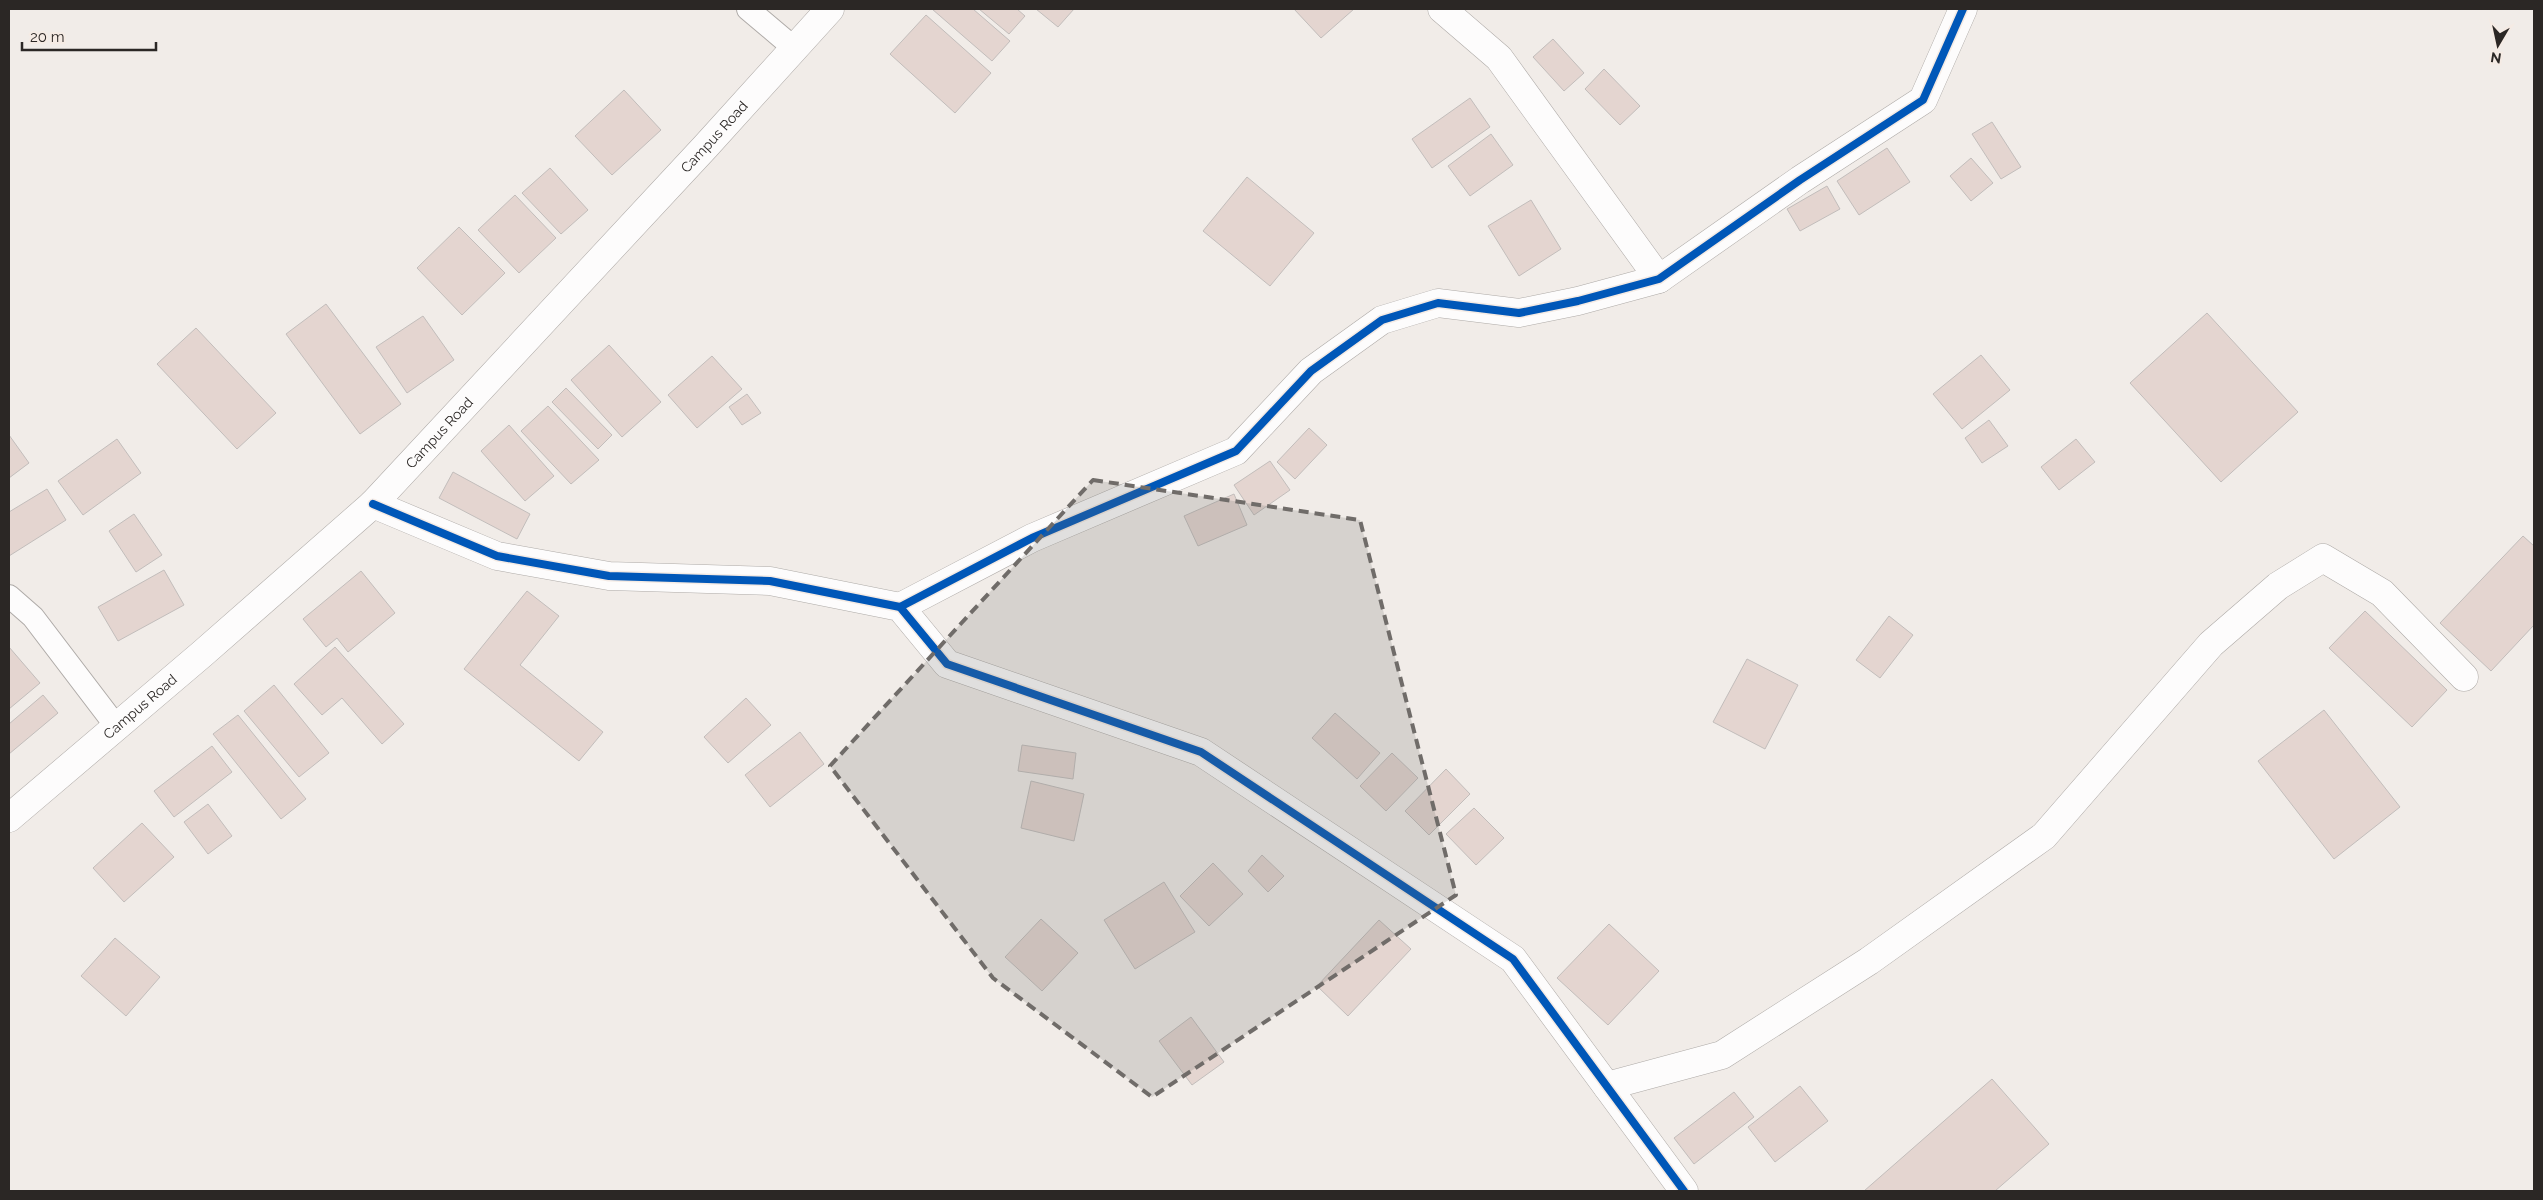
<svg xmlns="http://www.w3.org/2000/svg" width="2543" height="1200" font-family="Raleway,sans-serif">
<rect width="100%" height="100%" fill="#f1ece8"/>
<g fill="#e4d5d0" stroke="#c2bdbb">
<path d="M932,9H973L1010,41L992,61Z"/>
<path d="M979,9H1017L1025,16L1009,34Z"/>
<path d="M1036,9H1074L1058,27Z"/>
<path d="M1294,9H1354L1321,38Z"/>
<path d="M926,15L991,73L955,113L890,54Z"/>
<path d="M1553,39L1584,73L1564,91L1533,57Z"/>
<path d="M1604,69L1640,106L1620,125L1585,89Z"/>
<path d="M624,90L661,130L612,175L575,136Z"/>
<path d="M1470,98L1490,127L1432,168L1412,139Z"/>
<path d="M1992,122L2021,167L2001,179L1972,134Z"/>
<path d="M1491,134L1513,165L1470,196L1448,166Z"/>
<path d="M1887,148L1910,182L1859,215L1837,181Z"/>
<path d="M1971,158L1993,183L1971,201L1950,176Z"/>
<path d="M550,168L588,210L561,234L522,193Z"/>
<path d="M1247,177L1314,233L1270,286L1203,231Z"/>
<path d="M1827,186L1840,209L1800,231L1787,209Z"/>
<path d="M515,195L556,238L519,273L478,230Z"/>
<path d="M1531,200L1561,249L1519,276L1488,226Z"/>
<path d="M459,227L505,273L462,315L417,268Z"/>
<path d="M326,304L401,404L360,434L286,334Z"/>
<path d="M2207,313L2298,412L2221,482L2130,383Z"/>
<path d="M423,316L454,360L407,393L376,347Z"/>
<path d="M196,328L276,413L237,449L157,364Z"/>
<path d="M609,345L661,402L622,437L571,380Z"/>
<path d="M1981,355L2010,390L1962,429L1933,394Z"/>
<path d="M712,356L742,389L697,428L668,395Z"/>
<path d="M566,388L612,435L598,449L552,402Z"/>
<path d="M747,394L761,413L742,425L729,407Z"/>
<path d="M548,406L599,460L571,484L521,431Z"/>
<path d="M1989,420L2008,446L1982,463L1965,438Z"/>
<path d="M509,425L554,476L525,501L481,451Z"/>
<path d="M1309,428L1327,445L1295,479L1277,462Z"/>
<path d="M9,435L29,463L9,478Z"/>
<path d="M117,439L141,473L83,515L58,481Z"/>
<path d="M2076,439L2095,462L2059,490L2041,467Z"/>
<path d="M1270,461L1290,490L1254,515L1234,485Z"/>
<path d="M453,472L530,514L517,539L439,498Z"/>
<path d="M47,489L66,520L9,556V512Z"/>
<path d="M1234,494L1247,525L1198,546L1184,516Z"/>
<path d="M134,514L162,555L136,572L109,531Z"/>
<path d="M2523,536L2534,546V625L2491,671L2440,623Z"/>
<path d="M164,570L184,605L118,641L98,607Z"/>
<path d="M361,571L395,613L348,652L337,638L326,647L303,619Z"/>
<path d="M527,591L559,616L520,665L603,732L579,761L464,669Z"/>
<path d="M2365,611L2447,690L2412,727L2329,648Z"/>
<path d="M1889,616L1913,635L1880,678L1856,660Z"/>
<path d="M9,647L40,683L9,709Z"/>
<path d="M335,647L404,724L382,744L342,698L322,715L294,684Z"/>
<path d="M1747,659L1798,685L1765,749L1713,722Z"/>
<path d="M274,685L329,753L299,777L244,711Z"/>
<path d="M43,695L58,713L9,754V724Z"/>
<path d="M746,698L771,725L728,763L704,737Z"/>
<path d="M2324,710L2400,807L2334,859L2258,761Z"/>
<path d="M1335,713L1380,753L1357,779L1312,738Z"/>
<path d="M238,715L306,799L281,819L213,734Z"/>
<path d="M800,732L824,764L770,807L745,775Z"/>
<path d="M1022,745L1076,753L1073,779L1018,771Z"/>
<path d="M212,746L232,772L174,817L154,791Z"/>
<path d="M1392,753L1418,778L1386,811L1360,786Z"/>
<path d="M1446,769L1470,794L1429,835L1405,811Z"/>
<path d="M1031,781L1084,794L1074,841L1021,828Z"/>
<path d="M208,804L232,836L208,854L184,822Z"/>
<path d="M1474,808L1504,838L1476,865L1446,834Z"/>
<path d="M142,823L174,857L124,902L93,868Z"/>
<path d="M1262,855L1284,876L1268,892L1248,871Z"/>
<path d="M1213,863L1243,894L1209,926L1180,896Z"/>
<path d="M1164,882L1195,932L1135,969L1104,920Z"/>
<path d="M1041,919L1078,953L1042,991L1005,957Z"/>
<path d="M1379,920L1411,949L1348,1016L1317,986Z"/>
<path d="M1609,924L1659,971L1608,1025L1557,978Z"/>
<path d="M115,938L160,977L126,1016L81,976Z"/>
<path d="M1191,1017L1224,1062L1192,1085L1159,1041Z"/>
<path d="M1992,1079L2049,1144L1995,1191H1864Z"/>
<path d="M1800,1086L1828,1121L1775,1162L1748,1127Z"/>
<path d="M1734,1092L1754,1117L1694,1164L1674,1138Z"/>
</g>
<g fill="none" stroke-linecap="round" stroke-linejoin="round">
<g stroke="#aeaaa7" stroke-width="24">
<g id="service">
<path d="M748,9L794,48"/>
<path d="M9,596L33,617L116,726"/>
</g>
</g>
<g stroke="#aeaaa7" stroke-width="29">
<g id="minor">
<path d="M1442,9L1499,58L1659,279"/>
<path d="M373,504L497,556L609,576L770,581L900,607L947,664L1201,752L1513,959L1684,1191"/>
<path d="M900,607L1032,538L1236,451L1311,371L1382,320L1438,303L1519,313L1578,301L1659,279L1800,180L1923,100L1963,9"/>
<path d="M1607,1086L1722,1055L1869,961L2044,836L2211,644L2278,586L2323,558L2382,593L2464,677"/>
</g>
</g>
<g stroke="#aeaaa7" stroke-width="29">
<g id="tertiary">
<path id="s1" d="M9,818L202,654L373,504L706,146L830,9"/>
</g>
</g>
<use href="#service" stroke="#fdfcfc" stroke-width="22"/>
<use href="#minor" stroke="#fdfcfc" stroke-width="28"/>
<use href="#tertiary" stroke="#fdfcfc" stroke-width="28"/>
<g stroke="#f5ebe4" stroke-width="11">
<g id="cycleway">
<path d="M373,504L497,556L609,576L770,581L900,607L947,664L1201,752L1513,959L1684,1191"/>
<path d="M900,607L1032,538L1236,451L1311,371L1382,320L1438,303L1519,313L1578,301L1659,279L1800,180L1923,100L1963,9"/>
</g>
</g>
<use href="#cycleway" stroke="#0057b8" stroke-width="8"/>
</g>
<path fill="#706c69" fill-opacity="0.2" stroke="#706c69" stroke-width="4" stroke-dasharray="10 6" stroke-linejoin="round" d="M1093,480L1360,520L1456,895L1152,1097L993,978L830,766Z"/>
<g text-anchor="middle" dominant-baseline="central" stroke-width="4.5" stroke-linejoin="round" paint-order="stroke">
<g font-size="14" fill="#2b2725" stroke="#f5ebe4">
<text stroke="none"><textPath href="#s1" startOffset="982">Campus Road</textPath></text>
<text stroke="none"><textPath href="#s1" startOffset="578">Campus Road</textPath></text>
<text stroke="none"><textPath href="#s1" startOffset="172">Campus Road</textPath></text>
</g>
</g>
<rect width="2543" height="1200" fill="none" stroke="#2b2725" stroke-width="20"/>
<g transform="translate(2498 45) rotate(189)" stroke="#f5ebe4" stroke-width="4" paint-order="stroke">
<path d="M0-4L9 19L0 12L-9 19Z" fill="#2b2725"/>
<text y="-8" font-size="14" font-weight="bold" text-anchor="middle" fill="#2b2725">N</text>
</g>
<path d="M22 42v8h134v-8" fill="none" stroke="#2b2725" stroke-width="2.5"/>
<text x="30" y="42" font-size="15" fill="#2b2725" stroke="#f5ebe4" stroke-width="4" paint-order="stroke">20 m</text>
</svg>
